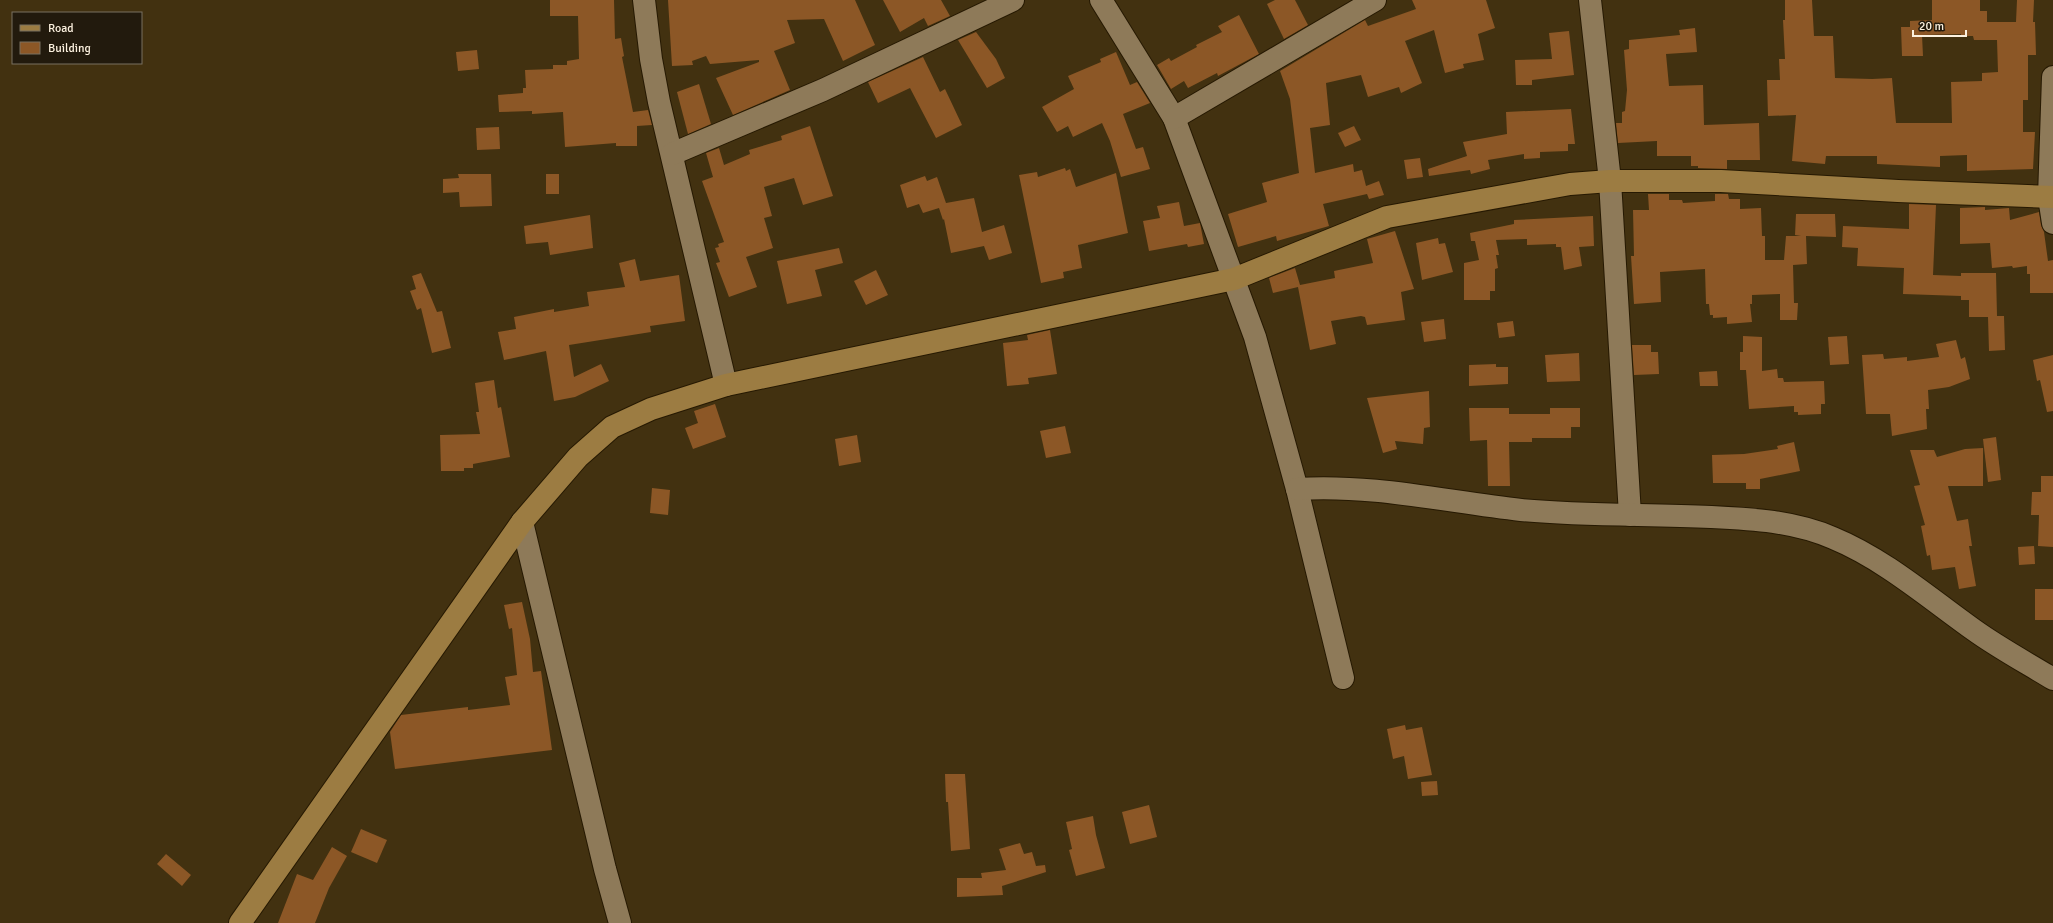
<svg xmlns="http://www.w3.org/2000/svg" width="2053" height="923" font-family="Signika,sans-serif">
<rect width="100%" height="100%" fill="#423110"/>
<g fill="#8c5726">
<path d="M550,0H614L615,39L621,38L624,56L622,57L633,112L648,110L652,125L637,126V146H616V143L565,147L563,112L532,114V111L499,112L498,95L523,93V88H526L525,70L553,69V65H567V61L579,59L578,16H550Z"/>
<path d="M668,0H855L875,45L843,61L824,19L787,20L795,43L774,51L790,90L733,115L716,78L759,62V60L710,64L706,56L692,61L693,65L672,66Z"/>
<path d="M883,0H941L950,16L928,26L924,18L900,32Z"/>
<path d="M1275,0H1295L1308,25L1284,39L1267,4Z"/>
<path d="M1412,0H1486L1495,28L1478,34L1484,60L1463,64L1464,68L1445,73L1434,30L1405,41L1422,83L1401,93L1399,87L1368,97L1361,75L1326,83L1330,125L1310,128L1315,173L1353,164L1354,172L1362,170L1366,186L1379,181L1384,195L1369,199L1367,194L1323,204L1329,226L1277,241L1276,236L1238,247L1228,214L1267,202L1262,183L1299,173L1290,99L1280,71L1365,20L1368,26L1416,9Z"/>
<path d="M1785,0H1812L1814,36H1833L1835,78L1872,79L1892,78L1896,123H1952L1951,82L1982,81V73L1998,72L1997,40H1974L1973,36H1961V34L1922,35L1923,56H1902L1901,27H1910V21L1932,20V0H1980V11H1987V22H2016L2017,0H2034L2033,22H2035L2036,55H2028V100H2023V132H2035L2033,169L1967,171V155L1940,156V167L1877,164V156H1826L1825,164L1792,161L1796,115L1768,116L1767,80H1780L1779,59H1785L1783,20H1785Z"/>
<path d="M1239,15L1259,54L1218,76L1217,73L1188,88L1184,81L1171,89L1157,65L1169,58L1171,61L1197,47L1196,45L1222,32L1218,26Z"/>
<path d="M1695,28L1697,52L1666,54L1669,86L1703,85L1704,125L1759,123L1760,160H1727V169L1698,168V166H1691V156H1657V141L1618,143L1616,123H1622V112L1625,111L1627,90L1624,50L1629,49V40L1680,35L1679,30Z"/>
<path d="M1569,31L1574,75L1532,80V85H1516L1515,60L1552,59L1549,33Z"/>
<path d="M976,32L996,59L1005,78L987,88L958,40Z"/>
<path d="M477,50L479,69L458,71L456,52Z"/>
<path d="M1116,52L1130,85L1137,82L1150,103L1123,114L1136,149L1143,147L1150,169L1121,177L1110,141L1102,123L1073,137L1068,126L1057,132L1042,107L1074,89L1068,76L1101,62L1100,59Z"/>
<path d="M923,57L940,92L945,89L962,125L936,138L910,88L878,103L868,82Z"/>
<path d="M699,84L711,124L688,134L677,92Z"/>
<path d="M1571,109L1575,144H1568V151L1540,152V158L1524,159V154L1488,160L1490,169L1471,174L1470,170L1429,176L1428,169L1467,156L1463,142L1507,134L1506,112Z"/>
<path d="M810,126L833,196L803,205L794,178L764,187L772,216L764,218L773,248L746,257L757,287L729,297L716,263L720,262L715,248L719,247L718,244L724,242L702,181L713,177L706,153L719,148L724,165L750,154L749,150L782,140L781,136Z"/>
<path d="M1354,126L1361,140L1345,147L1338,133Z"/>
<path d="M499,127L500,149L477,150L476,128Z"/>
<path d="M1420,158L1423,177L1407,179L1404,160Z"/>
<path d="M1065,168L1066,171L1070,169L1076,187L1116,173L1128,233L1078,245L1082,268L1063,272L1064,278L1041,283L1019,175L1037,172L1038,177Z"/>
<path d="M458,174H491L492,206L460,207L459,192L443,193V179L459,178Z"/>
<rect x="546" y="174" width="13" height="20"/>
<path d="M925,176L927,181L937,177L946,203L974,198L982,232L1004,225L1012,253L989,260L984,246L951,253L944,219L943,220L939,208L923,213L919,204L907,208L900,185Z"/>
<path d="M1648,194H1669V200H1682L1683,203L1715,201V194H1728L1729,199H1740V209L1761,208L1762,236H1765V260H1784L1786,236H1801L1795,235L1796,214H1835L1836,237L1806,236L1807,264L1793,265L1794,303H1798L1797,320H1780V294L1752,295V304H1750L1752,322L1727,324V317L1713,318V315H1710L1709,304H1706L1705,269L1660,272L1661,302L1634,304L1631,256H1634L1633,210H1649Z"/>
<path d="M1179,202L1184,226L1200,223L1204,244L1188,247L1187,244L1149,251L1143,221L1160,218L1157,206Z"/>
<path d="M1909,204L1936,205L1933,275L1961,276V273H1996L1997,316H2004L2005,350L1989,351L1988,317H1969V300H1961V296L1903,294L1904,268L1857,266L1858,248L1842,247L1843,226L1909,229Z"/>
<path d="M1985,207V210L2009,208L2010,220L2039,212L2041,225L2044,232L2048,261L2053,260V293H2030V274H2027V266L2013,268L2012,266L1992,268L1990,243L1960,244V208Z"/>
<path d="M590,215L593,248L550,255L548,242L526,244L524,226Z"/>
<path d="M1593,216L1594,246L1579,247L1582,266L1564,270L1561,247H1556V244L1527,245V239L1496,240L1499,255H1496L1498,268L1495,269V291H1490V300H1464V263L1479,260L1475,241H1471L1470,233L1514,224V220Z"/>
<path d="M1395,231L1414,289L1401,292L1405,320L1367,325L1365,317L1361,316L1331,321L1336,344L1310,350L1298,287L1273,293L1269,278L1295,268L1300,285L1335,278L1334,271L1373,263L1367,239Z"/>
<path d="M1438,238L1439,244L1445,243L1453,272L1422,280L1416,243Z"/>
<path d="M839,248L843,263L815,270L822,296L787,304L777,261Z"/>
<path d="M635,259L640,281L679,275L685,321L650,326L651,332L569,345L574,377L601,364L609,381L575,397L554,401L546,351L504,360L498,332L516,329L514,317L554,309V312L589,306L587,292L625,287L619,263Z"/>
<path d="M876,270L888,295L866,305L854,281Z"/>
<path d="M421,273L437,312L442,311L451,348L432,353L421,308L417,310L410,291L416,289L412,276Z"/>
<path d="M1444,319L1446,339L1424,342L1421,322Z"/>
<path d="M1513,321L1515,336L1499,338L1497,323Z"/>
<path d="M1050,330L1057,374L1028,378L1029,384L1007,386L1003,343L1028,340L1027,335Z"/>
<path d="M1743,336L1762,337V371L1777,369L1778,378H1783L1784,382L1824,381L1825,404H1821V414L1798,415V412H1794V406L1749,409L1746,370H1740V352H1743Z"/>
<path d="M1847,336L1849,364L1830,365L1828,337Z"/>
<path d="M1956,340L1961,359L1965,357L1970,379L1949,387L1928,390L1929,409H1926L1927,429L1892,436L1890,414H1866L1862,355L1883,354L1884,359L1907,357V361L1939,357L1936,344Z"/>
<path d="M1632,345H1651V352H1658L1659,374L1634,375Z"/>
<path d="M1579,353L1580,381L1547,382L1545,355Z"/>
<path d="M2053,355V411L2047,412L2040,380L2037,381L2033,360Z"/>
<path d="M1496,364V367H1508V384L1469,386V365Z"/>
<path d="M1717,371L1718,386H1700L1699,372Z"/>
<path d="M494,380L498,408L501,407L510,457L473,464V468H464V471H441L440,435L480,434L476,412H479L475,383Z"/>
<path d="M1429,391L1430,427L1424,428L1423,444L1395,441L1397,449L1383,453L1367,398Z"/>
<path d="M715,404L726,437L693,449L685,428L698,423L694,411Z"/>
<path d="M1469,408H1509V414H1550V408H1580V427H1571V438H1532V442H1509L1510,486H1488L1487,440L1470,441Z"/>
<path d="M1065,426L1071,453L1046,458L1040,431Z"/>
<path d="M857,435L861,462L839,466L835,439Z"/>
<path d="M1996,437L2001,480L1988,482L1983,439Z"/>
<path d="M1794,442L1800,471L1760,479V489H1746V483H1713L1712,455L1744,454L1778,449L1777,446Z"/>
<path d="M1983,448V486H1948L1957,521L1968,519L1972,546H1969L1976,586L1959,589L1955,567L1932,570L1930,555L1927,556L1921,526L1925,525L1914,486L1920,485L1910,450H1934L1937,457L1965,449Z"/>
<path d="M2041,476H2053V547L2038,546L2039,515H2031L2032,492H2041Z"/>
<path d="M652,488L670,490L668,515L650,513Z"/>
<path d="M2034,546L2035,564L2019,565L2018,547Z"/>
<rect x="2035" y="589" width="18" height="31"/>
<path d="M522,602L530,639L533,672L541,671L552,750L395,769L390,732L401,715L468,707V710L510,705L505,677L517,675L512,628L509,629L504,605Z"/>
<path d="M1405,725L1406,730L1422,727L1432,775L1408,779L1404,756L1393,759L1387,729Z"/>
<path d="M945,774H965L970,849L951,851L948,802H946Z"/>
<path d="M1437,781L1438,795L1422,796L1421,782Z"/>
<path d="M1149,805L1157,837L1130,844L1122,812Z"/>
<path d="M1093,816L1096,835L1105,868L1076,876L1069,850L1072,849L1066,822Z"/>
<path d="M361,829L387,840L377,863L351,852Z"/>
<path d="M1020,843L1024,854L1032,852L1036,866L1045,865L1046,872L1002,886L1003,895L957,897V878H982L981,873L1006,870L999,849Z"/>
<path d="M332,847L347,856L329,888L315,923H278L297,874L313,880Z"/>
<path d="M166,854L191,875L182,886L157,864Z"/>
</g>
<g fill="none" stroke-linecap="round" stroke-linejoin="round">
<g stroke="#261902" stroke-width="24">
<g id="minor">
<path d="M644,0L651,59L659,102L726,385"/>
<path d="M1101,0L1174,118L1255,337L1297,489L1343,678"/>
<path d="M1590,0L1610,181L1630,515"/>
<path d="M2053,77L2049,197L2053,223"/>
<path d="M1174,118L1375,0"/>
<path d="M672,154L823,90L1013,0"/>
<path d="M1297,489C1373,484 1447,502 1521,510C1584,516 1648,514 1711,517C1752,519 1794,521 1833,538C1884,559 1929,598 1974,630C1999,648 2027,663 2053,679"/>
<path d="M522,522L605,869L620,923"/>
</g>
</g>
<g stroke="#261902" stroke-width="24">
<path id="major" d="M240,923L522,522L578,457L612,427L651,409L726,385L1234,279L1387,217L1570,184L1610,181H1721L1898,191L2053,197"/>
</g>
<use href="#minor" stroke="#8e7a59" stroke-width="22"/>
<use href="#major" stroke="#9c7c42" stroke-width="22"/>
</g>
<rect x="12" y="12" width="130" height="52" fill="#221a0d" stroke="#797061"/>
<rect x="20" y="25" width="20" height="6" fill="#9c7c42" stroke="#797061"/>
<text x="48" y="32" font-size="12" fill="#fcf1df">Road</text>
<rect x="20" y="42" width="20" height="12" fill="#8c5726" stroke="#797061"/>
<text x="48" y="52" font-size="12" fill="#fcf1df">Building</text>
<path d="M1913 30v6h53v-6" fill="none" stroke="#fcf1df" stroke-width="2"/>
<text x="1919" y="30" font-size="12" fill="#fcf1df" stroke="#221a0d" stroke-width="3" paint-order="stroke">20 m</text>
</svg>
